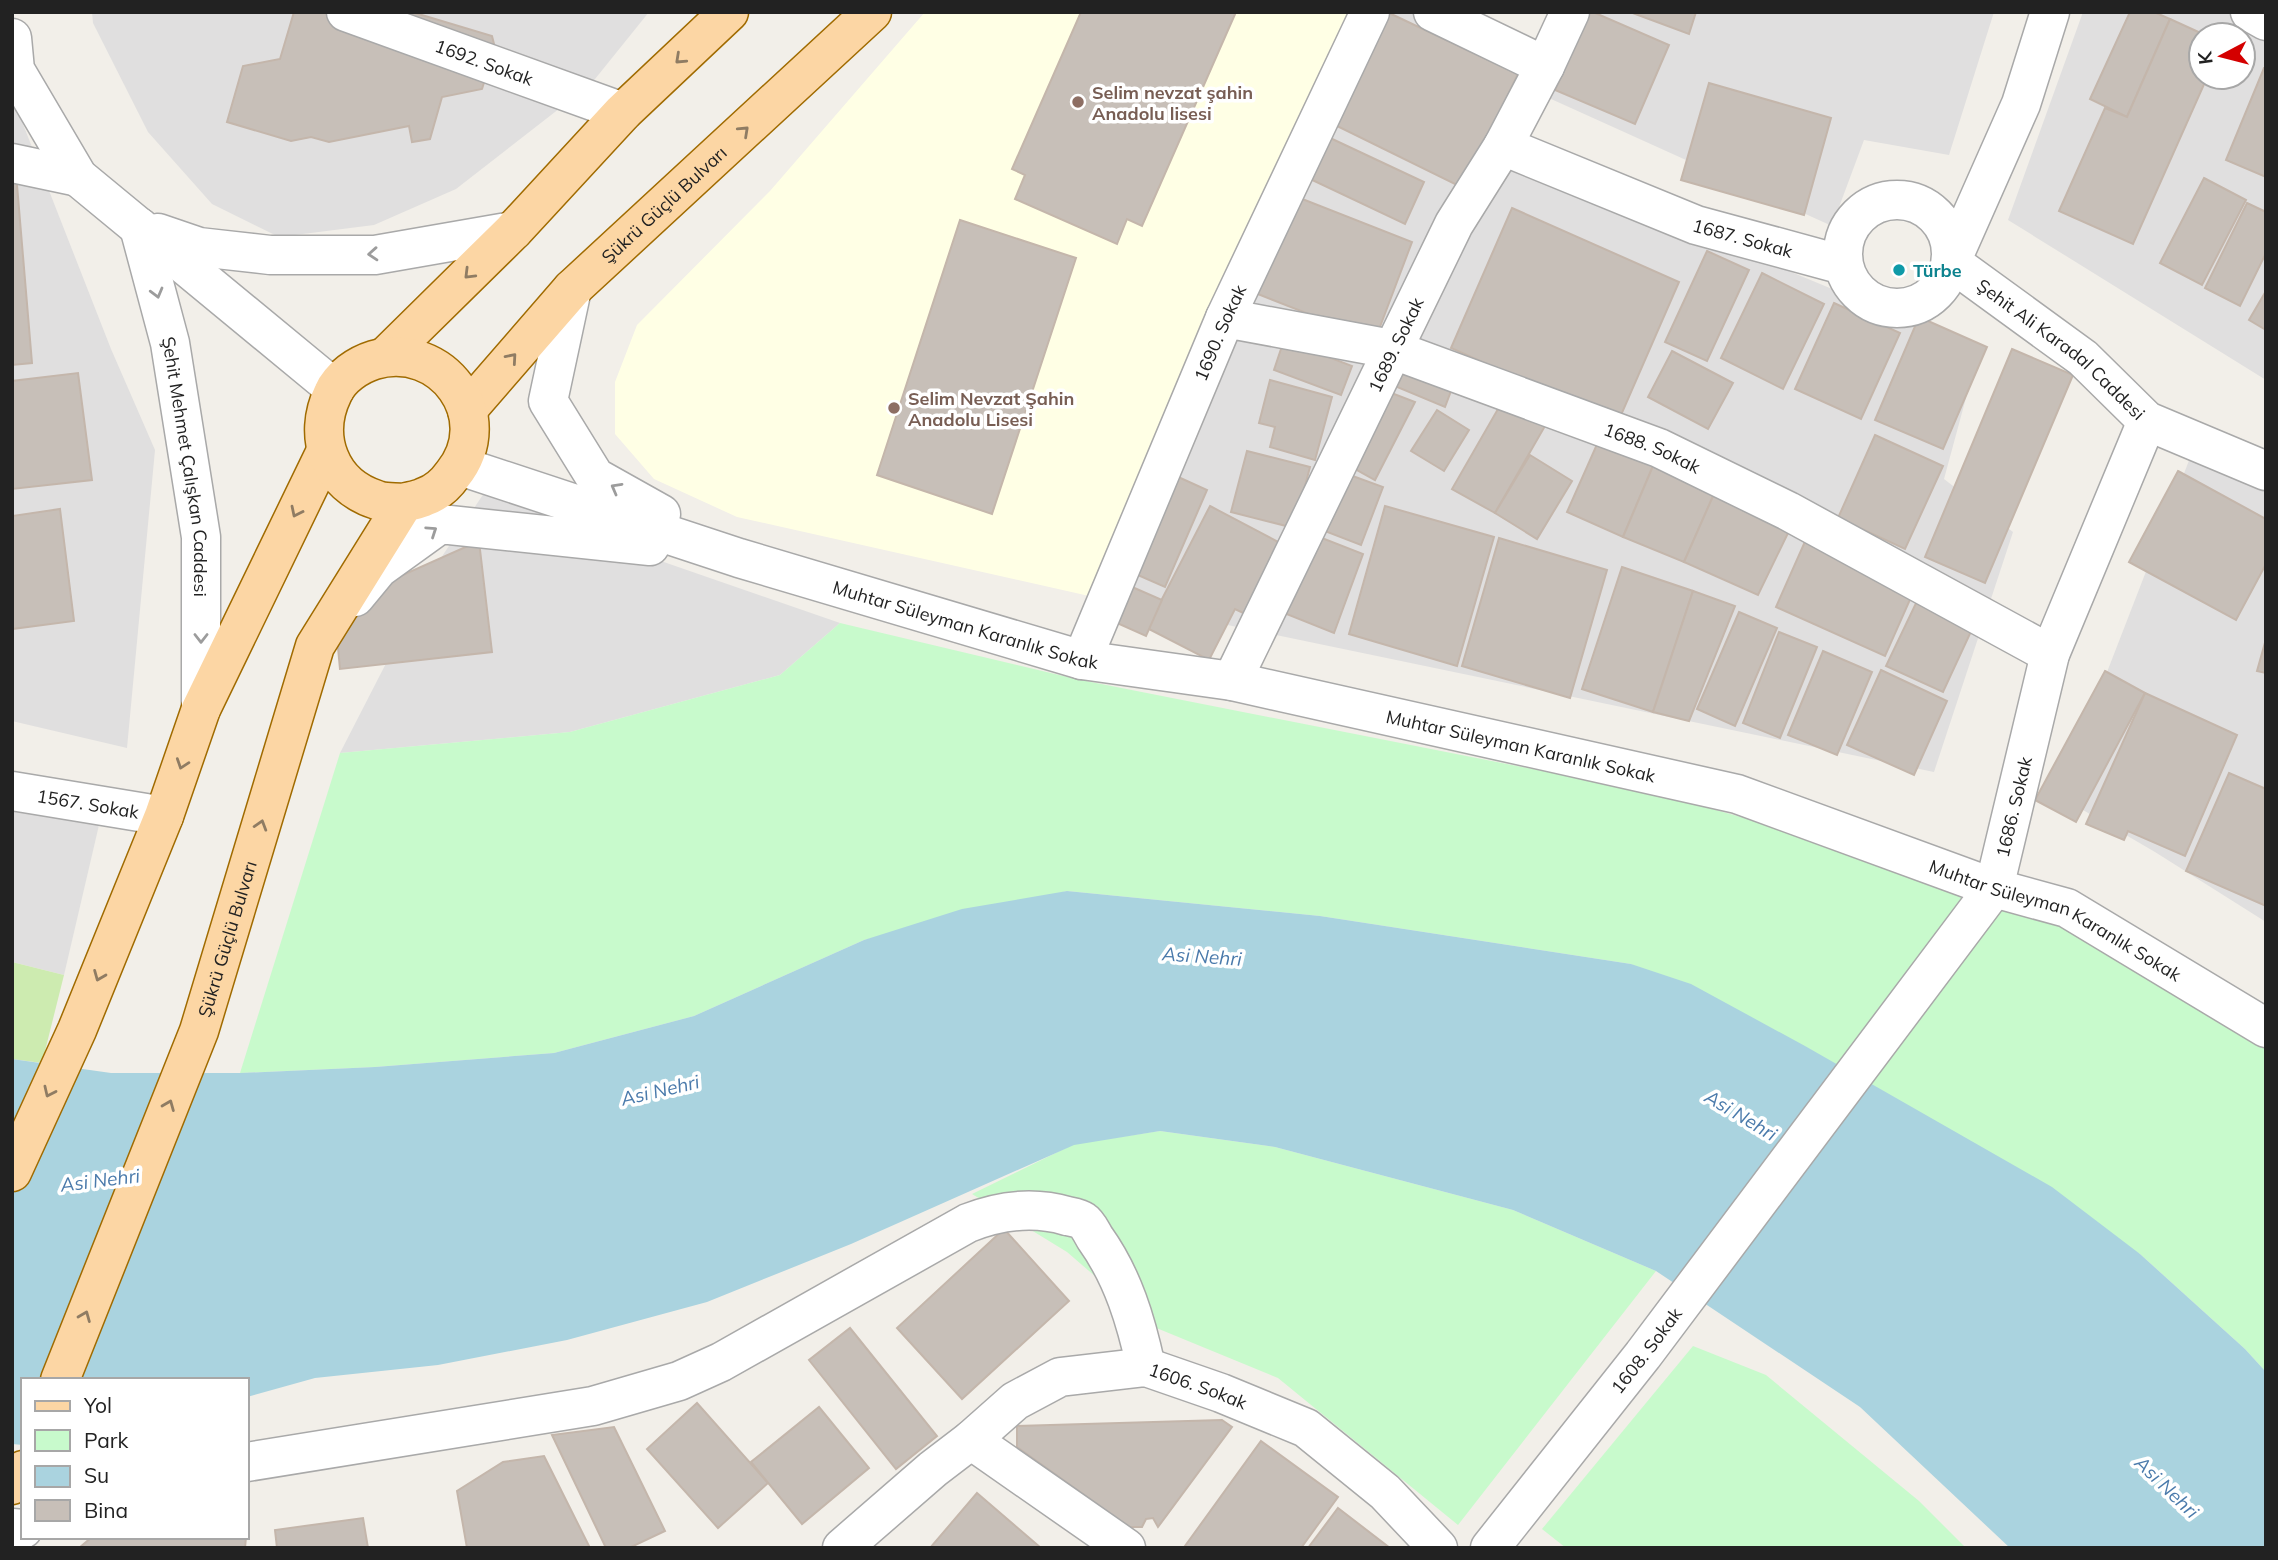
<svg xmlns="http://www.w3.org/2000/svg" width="2278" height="1560" font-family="Mulish,sans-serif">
<rect width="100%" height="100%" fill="#f2efe9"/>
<g fill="#e0dfdf" fill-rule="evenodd">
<path d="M92,12H649L591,84L456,189L374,225L279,237L212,204L148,132L93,23Z"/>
<path d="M1349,12H1480L1503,24L1461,135L1979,350L1944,479L2013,532L1934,772L1098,598Z"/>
<path d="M1576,12H1994L1949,155L1864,140L1832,226L1540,94Z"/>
<path d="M2083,12H2266V380L2008,220ZM2201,35H2243V77H2201Z"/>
<path d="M12,96L111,349L155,450L127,748L12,721Z"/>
<path d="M2195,445L2266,487V922L2155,852L2059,796Z"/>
<path d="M490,484L658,560L840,623L780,675L570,732L340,753L437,564Z"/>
<path d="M12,796L99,825L64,975L12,962Z"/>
</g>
<path fill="#ffffe5" d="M925,12H1349L1098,598L737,517L654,479L615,434V382L637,325L770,191Z"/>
<path fill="#cdebb0" d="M12,962L64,975L42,1063L12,1059Z"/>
<g fill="#c8facc">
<path d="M840,623L1076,679L1659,794L1994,888L2266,1028V1372L2245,1349L2140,1254L1631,964L1320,916L1067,891L864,940L694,1016L554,1053L375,1067L240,1073L340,753L570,732L780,675Z"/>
<path d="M1160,1131L1275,1147L1513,1210L1656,1271L1458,1525L1278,1378L1154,1327L1067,1252L972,1194L1074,1144Z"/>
<path d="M1693,1346L1766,1375L1919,1501L1966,1548H1566L1542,1529Z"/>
</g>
<path fill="#aad3df" d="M1067,891L1320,916L1631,964L1691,984L1805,1046L2052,1187L2140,1254L2245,1349L2266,1372V1548H2010L1860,1407L1656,1271L1513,1210L1275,1147L1160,1131L1074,1145L851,1244L707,1302L567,1340L438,1365L315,1378L247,1397V1380H23V1445L12,1444V1059L111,1073H240L375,1067L554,1053L694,1016L864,940L962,909Z"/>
<g fill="#c7bfb8" stroke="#c4b6ab" stroke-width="2">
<path d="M294,12H412L492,36L495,48L482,89L442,97L430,139L412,142L409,126L329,142L311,137L291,141L227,122L243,66L280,59Z"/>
<path d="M1081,12H1236L1142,226L1127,219L1117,244L1015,199L1025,175L1012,169Z"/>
<path d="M1387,12L1518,74L1463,188L1333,124Z"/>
<path d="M1588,12H1593L1669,45L1635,124L1555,90Z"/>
<path d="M1630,12H1696L1689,34Z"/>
<path d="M2130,12H2154L2170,19L2127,117L2090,99Z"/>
<path d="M2170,19L2205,35H2201V77H2213L2210,84L2205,82L2133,244L2059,211L2105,108L2127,117Z"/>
<path d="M2264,68H2266V177L2226,160Z"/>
<path d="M1709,83L1831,118L1804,215L1681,180Z"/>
<path d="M1328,137L1424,182L1405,224L1308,178Z"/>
<path d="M16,173L32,363L12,365V174Z"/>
<path d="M2204,178L2246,200L2202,285L2160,263Z"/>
<path d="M1287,193L1412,242L1375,340L1250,291Z"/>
<path d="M2247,203L2266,212V253L2240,306L2205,288Z"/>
<path d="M1512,208L1679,282L1618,422L1451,348Z"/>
<path d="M960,220L1076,258L992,514L877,475Z"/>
<path d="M1707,251L1749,270L1707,361L1665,342Z"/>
<path d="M1762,273L1824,304L1783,389L1721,358Z"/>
<path d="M2266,291V330L2249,320Z"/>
<path d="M1834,303L1900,333L1861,419L1795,389Z"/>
<path d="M1919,317L1987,347L1943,449L1875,420Z"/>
<path d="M1284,340L1352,366L1341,395L1274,370Z"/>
<path d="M2012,349L2073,375L1985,583L1925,557Z"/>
<path d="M1672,351L1733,383L1708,429L1648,397Z"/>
<path d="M1400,361L1454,383L1445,407L1390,384Z"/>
<path d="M78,373L92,480L12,489V381Z"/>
<path d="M1270,380L1332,397L1315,460L1270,447L1275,427L1259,423Z"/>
<path d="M1381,389L1415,402L1375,480L1348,465Z"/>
<path d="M1502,402L1545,426L1495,513L1452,489Z"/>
<path d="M1437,410L1469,430L1444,471L1411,451Z"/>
<path d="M1875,435L1943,466L1905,549L1838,518Z"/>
<path d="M1598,442L1653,466L1623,537L1567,512Z"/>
<path d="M1247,451L1310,467L1294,528L1231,512Z"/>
<path d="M1530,455L1572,481L1537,539L1495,513Z"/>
<path d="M1653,466L1714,494L1684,562L1623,537Z"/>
<path d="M1165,471L1207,490L1165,587L1124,569Z"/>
<path d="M1339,471L1383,487L1361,545L1317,528Z"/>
<path d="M2178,471L2266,519V564L2236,620L2129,562Z"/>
<path d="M1714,494L1789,531L1758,595L1684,562Z"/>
<path d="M1210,506L1282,544L1256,619L1235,609L1209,660L1147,628Z"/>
<path d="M1385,506L1494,537L1457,666L1349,634Z"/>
<path d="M60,509L74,621L12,629V516Z"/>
<path d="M1309,533L1363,554L1334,633L1279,611Z"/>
<path d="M1807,537L1916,586L1885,656L1776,607Z"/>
<path d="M1499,538L1607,570L1570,698L1462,666Z"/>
<path d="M479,541L492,652L340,669L337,637L387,582Z"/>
<path d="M1622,567L1693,591L1653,712L1582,689Z"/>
<path d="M1123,583L1162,600L1146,636L1108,619Z"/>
<path d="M1693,591L1735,606L1689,721L1653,712Z"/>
<path d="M1918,599L1974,625L1943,692L1886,666Z"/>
<path d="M1739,612L1777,628L1735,726L1697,709Z"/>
<path d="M1779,632L1817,647L1780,738L1743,723Z"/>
<path d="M2266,639V673L2257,671Z"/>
<path d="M1823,651L1872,672L1837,755L1788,735Z"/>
<path d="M1881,670L1947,701L1914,775L1847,745Z"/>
<path d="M2105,671L2145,693L2076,822L2035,800Z"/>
<path d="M2145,693L2237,735L2185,856L2128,831L2124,840L2086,824Z"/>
<path d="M2229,773L2266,789V906L2186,871Z"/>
<path d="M1004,1229L1069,1301L962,1399L897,1328Z"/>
<path d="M850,1328L937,1436L896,1469L809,1360Z"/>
<path d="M697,1403L768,1483L718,1528L647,1449Z"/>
<path d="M819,1407L869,1468L802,1524L751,1462Z"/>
<path d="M1222,1420L1232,1427L1158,1527L1153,1518L1146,1519L1142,1527H1129L1017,1447V1426Z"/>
<path d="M614,1427L665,1531L629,1548H606L552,1435Z"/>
<path d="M1261,1441L1338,1497L1301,1548H1188L1185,1546Z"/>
<path d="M544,1456L590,1548H467L457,1491L503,1462Z"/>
<path d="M977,1493L1041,1548H930Z"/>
<path d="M1338,1508L1390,1548H1308Z"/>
<path d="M363,1518L368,1548H277L275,1530Z"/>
<path d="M92,1537H246L245,1548H79Z"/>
</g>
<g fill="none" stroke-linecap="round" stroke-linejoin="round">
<g stroke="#a9a9a9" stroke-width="41">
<g id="minor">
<path id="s1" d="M346,12L623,112"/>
<path d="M1433,12L1545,66"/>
<path id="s2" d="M2050,12L2021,104L1951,262L2083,358L2147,421L2266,471"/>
<path d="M2250,12L2266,21"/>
<path d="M12,38L15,70L78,177L335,389"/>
<path id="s3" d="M1503,146L1696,225L1843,265"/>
<path d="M12,163L78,177"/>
<circle cx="1897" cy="254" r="54"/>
<path id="s4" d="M139,227L170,343L201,537V709"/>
<path d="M158,233L199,247L270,255H375L513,231"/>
<path d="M572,289L548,401L595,477L661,514"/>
<path id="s5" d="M1225,318L1391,349L1659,448L1788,511L2050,654"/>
<path id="s6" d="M460,466L739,558L1082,660L1232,681L1737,794L1994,888L2067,908L2266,1028"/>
<path d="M355,597L379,568L440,524L650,546"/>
<path id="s7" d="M1082,660L1225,318L1370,12"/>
<path id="s8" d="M1232,681L1454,224L1503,146L1545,66L1570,12"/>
<path id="s9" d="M12,791L164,816"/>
<path d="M971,1440L1126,1548"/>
<path d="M247,1462L593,1406L679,1381L721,1362L968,1223C1001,1210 1033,1206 1067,1216C1072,1217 1079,1218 1083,1221C1088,1224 1092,1233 1095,1238C1123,1277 1136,1321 1146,1367"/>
<path d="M12,1528L23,1529"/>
<path id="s10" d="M842,1548L933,1469L971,1440L1015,1401L1060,1377L1146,1367L1221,1393L1306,1428L1385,1492L1438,1548"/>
<path id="s11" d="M1490,1548L1643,1355L1994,888L2050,654L2147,421"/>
</g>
</g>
<g stroke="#a06b00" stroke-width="41">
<g id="major">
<path d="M386,356L513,231L623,112L729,12"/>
<path id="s12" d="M467,410L572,289L872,12"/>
<path d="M12,1172L77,1030L164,816L201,709L326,451"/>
<path id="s13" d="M60,1380L199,1031L315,646L404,503C410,501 418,500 424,497C436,493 446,484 453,474C499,417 442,340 374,360C358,365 340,377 333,393C312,436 329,485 377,500C385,503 395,502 404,503"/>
<path d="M12,1485L23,1470"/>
</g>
</g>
<use href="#minor" stroke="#fff" stroke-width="38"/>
<use href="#major" stroke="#fcd6a4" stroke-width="38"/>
</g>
<defs><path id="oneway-chevron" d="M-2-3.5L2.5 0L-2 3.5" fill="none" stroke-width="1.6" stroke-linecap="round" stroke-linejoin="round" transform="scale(1.75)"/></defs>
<g stroke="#8f7c63">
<use href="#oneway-chevron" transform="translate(680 59) rotate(137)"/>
<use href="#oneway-chevron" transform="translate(744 131) rotate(-43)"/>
<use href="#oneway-chevron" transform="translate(469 274) rotate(135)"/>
<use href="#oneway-chevron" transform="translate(512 358) rotate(-49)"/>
<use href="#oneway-chevron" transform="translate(296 512) rotate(116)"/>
<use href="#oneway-chevron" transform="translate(182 764) rotate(109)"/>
<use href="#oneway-chevron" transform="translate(261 825) rotate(-73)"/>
<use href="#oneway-chevron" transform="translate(99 976) rotate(112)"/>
<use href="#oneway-chevron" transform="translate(49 1092) rotate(115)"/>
<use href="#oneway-chevron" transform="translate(169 1105) rotate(-68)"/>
<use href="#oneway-chevron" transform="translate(85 1316) rotate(-68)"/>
</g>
<g stroke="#9c9c9c">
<use href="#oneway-chevron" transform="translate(373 254) rotate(176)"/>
<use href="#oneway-chevron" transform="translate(157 293) rotate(75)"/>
<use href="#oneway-chevron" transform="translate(616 488) rotate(-151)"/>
<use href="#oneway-chevron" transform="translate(432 531) rotate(-34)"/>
<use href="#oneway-chevron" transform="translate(201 638) rotate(90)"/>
</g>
<g fill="#8d6e63" stroke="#fff" stroke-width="2.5">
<circle cx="1078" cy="102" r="7"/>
<circle cx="894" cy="408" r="7"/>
</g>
<circle fill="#0f9aa8" stroke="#fff" stroke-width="2.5" cx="1899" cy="270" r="7"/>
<g text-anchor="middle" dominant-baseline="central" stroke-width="7" stroke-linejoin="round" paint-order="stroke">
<g font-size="18" fill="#222" stroke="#fff">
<text stroke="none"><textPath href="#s1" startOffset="147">1692. Sokak</textPath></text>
<text stroke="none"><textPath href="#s12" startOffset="285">Şükrü Güçlü Bulvarı</textPath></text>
<text stroke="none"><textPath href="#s3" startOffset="257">1687. Sokak</textPath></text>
<text stroke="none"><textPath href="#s7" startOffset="355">1690. Sokak</textPath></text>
<text stroke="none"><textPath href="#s8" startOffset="374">1689. Sokak</textPath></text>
<text stroke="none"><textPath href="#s2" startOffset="410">Şehit Ali Karadal Caddesi</textPath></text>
<text stroke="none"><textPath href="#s5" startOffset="448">1688. Sokak</textPath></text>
<text stroke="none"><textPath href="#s4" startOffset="245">Şehit Mehmet Çalışkan Caddesi</textPath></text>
<text stroke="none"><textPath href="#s6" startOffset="530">Muhtar Süleyman Karanlık Sokak</textPath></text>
<text stroke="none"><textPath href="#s6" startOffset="1099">Muhtar Süleyman Karanlık Sokak</textPath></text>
<text stroke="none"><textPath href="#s9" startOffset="77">1567. Sokak</textPath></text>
<text stroke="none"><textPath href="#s11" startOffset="914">1686. Sokak</textPath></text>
<text stroke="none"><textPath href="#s6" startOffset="1664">Muhtar Süleyman Karanlık Sokak</textPath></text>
<text stroke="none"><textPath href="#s13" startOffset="472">Şükrü Güçlü Bulvarı</textPath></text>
<text stroke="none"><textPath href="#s11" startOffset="252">1608. Sokak</textPath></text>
<text stroke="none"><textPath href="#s10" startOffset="420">1606. Sokak</textPath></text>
</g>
<g font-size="18" font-weight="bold" fill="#785e54" stroke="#fff" text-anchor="start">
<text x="1092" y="92">Selim nevzat şahin<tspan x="1092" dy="21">Anadolu lisesi</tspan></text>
<text x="908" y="398">Selim Nevzat Şahin<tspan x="908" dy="21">Anadolu Lisesi</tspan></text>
</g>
<g font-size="18" font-weight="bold" fill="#0d838f" stroke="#fff" text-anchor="start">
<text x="1913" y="270">Türbe</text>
</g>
<g font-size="19" font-style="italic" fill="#4a7aab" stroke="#fff">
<text transform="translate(1202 956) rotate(4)">Asi Nehri</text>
<text transform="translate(660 1090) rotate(-13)">Asi Nehri</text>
<text transform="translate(1741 1115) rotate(31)">Asi Nehri</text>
<text transform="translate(100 1180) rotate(-7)">Asi Nehri</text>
<text transform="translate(2167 1487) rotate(44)">Asi Nehri</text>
</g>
</g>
<rect width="2278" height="1560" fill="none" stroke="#222222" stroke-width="28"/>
<rect x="21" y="1378" width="228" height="161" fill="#ffffff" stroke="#a7a7a7" stroke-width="2"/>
<rect x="35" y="1401" width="35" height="10" fill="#fcd6a4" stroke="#a7a7a7" stroke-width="2"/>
<text x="84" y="1413" font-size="21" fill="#222222">Yol</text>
<rect x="35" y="1430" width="35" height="21" fill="#c8facc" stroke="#a7a7a7" stroke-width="2"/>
<text x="84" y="1448" font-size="21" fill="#222222">Park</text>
<rect x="35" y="1466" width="35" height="21" fill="#aad3df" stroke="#a7a7a7" stroke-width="2"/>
<text x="84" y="1483" font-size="21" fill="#222222">Su</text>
<rect x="35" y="1500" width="35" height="21" fill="#c7bfb8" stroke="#a7a7a7" stroke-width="2"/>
<text x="84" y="1518" font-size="21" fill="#222222">Bina</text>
<g transform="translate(2222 56) rotate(263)"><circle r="33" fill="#ffffff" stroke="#a7a7a7" stroke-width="2"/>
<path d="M0-5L12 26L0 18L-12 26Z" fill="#d40000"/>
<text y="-10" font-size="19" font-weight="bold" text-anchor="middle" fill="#222222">K</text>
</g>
</svg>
